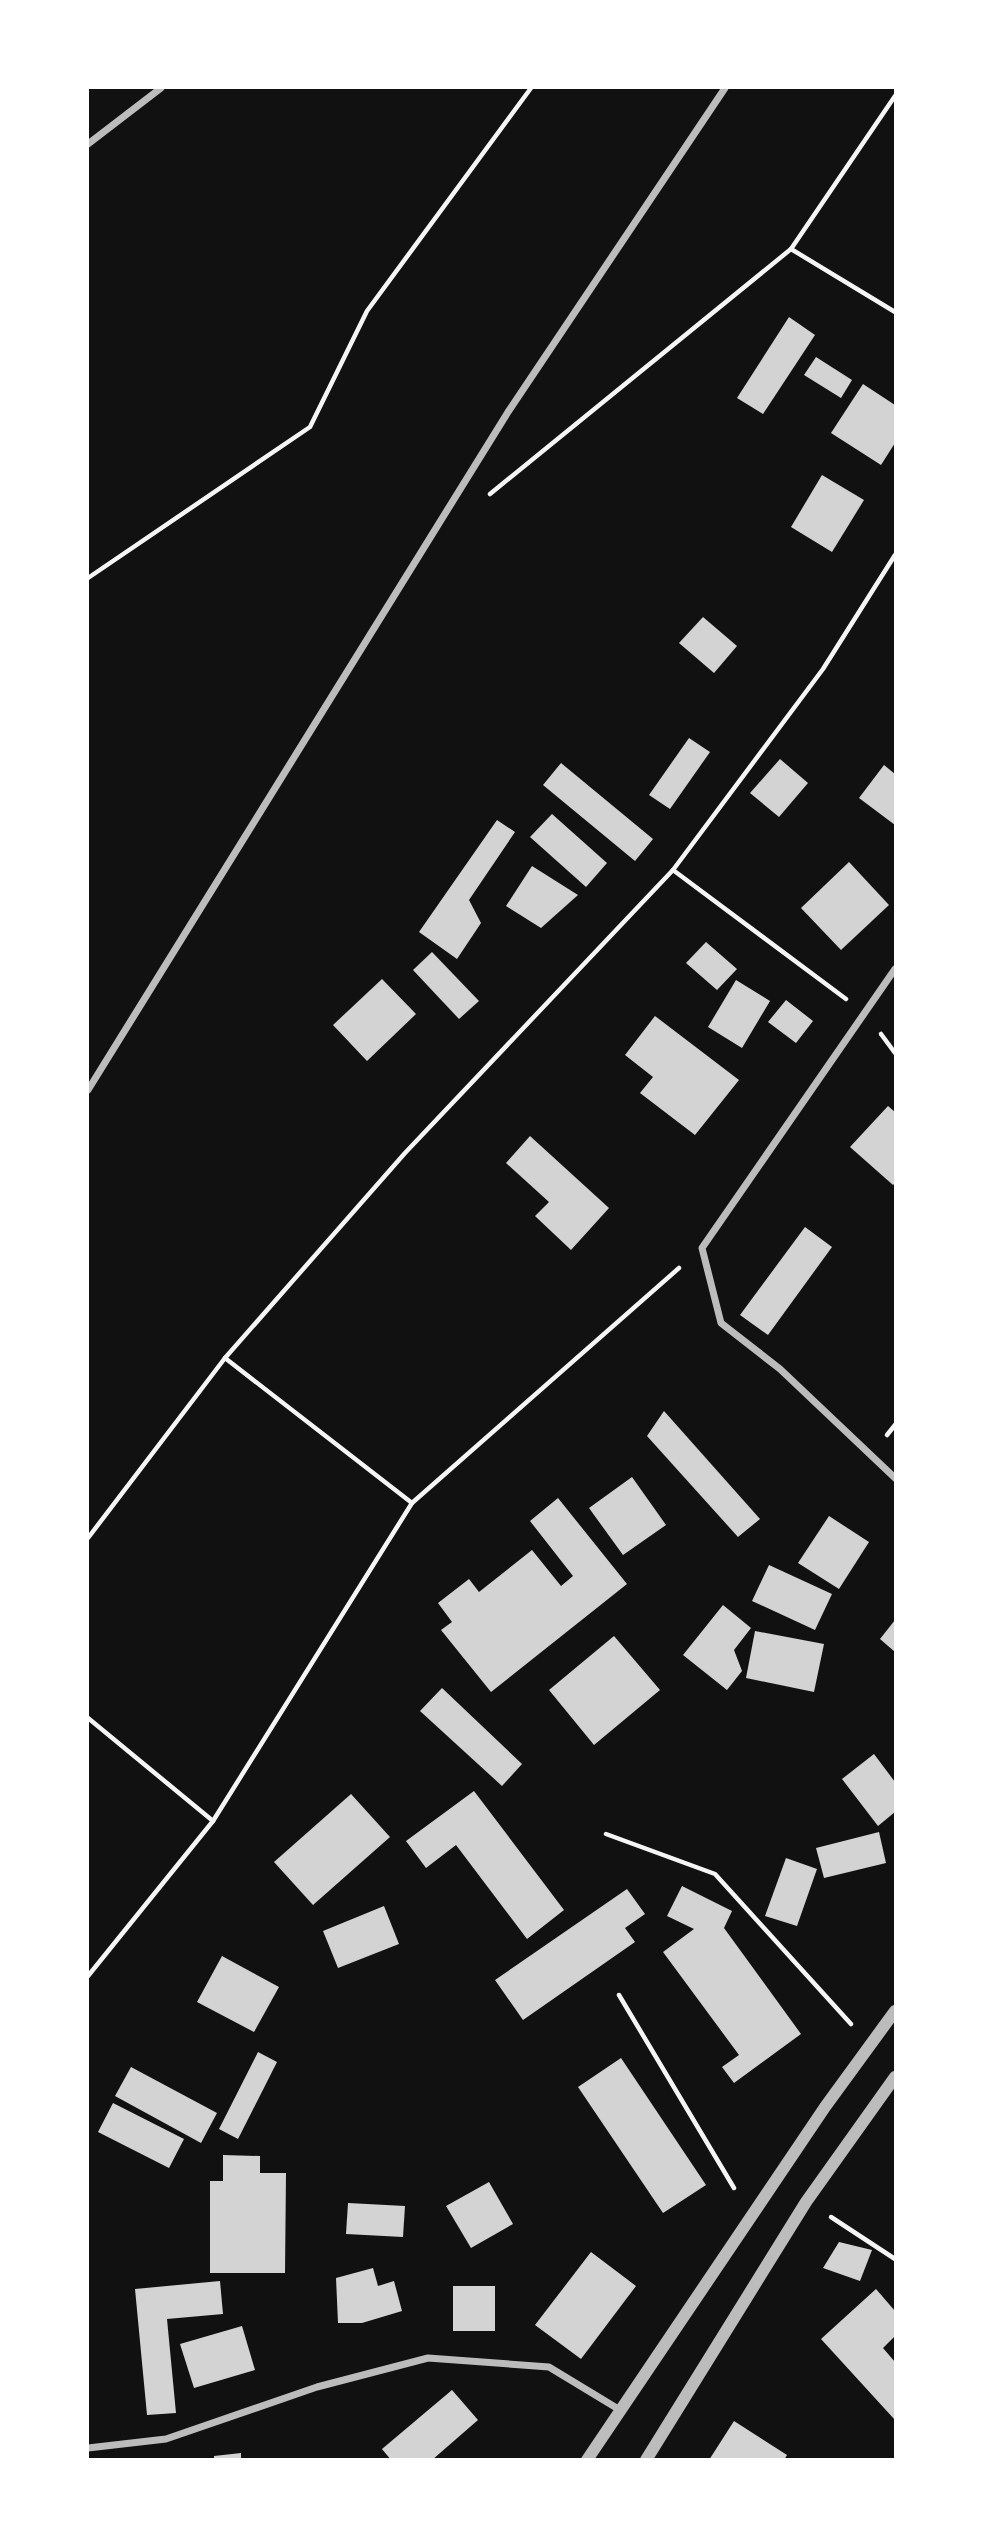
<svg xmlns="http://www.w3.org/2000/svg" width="983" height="2547" font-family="Lora,serif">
<rect width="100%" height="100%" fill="#111"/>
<g fill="#d3d3d3">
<path d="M789,317L815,335L763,414L737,398Z"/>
<path d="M816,357L852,380L841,398L804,375Z"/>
<path d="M863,384L895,405V443L881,465L831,433Z"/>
<path d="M822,475L864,500L832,552L791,527Z"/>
<path d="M703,617L737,646L714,673L679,643Z"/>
<path d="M689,738L710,752L670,809L649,795Z"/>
<path d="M780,759L808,783L779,817L750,793Z"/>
<path d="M561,763L653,839L635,861L543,785Z"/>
<path d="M884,765L895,774V825L859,798Z"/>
<path d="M552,814L607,863L586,887L530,837Z"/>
<path d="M497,820L515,832L469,900L481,923L457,959L419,932Z"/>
<path d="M849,862L889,905L841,950L801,908Z"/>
<path d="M532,866L578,895L541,928L506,906Z"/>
<path d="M706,942L737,969L717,990L686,963Z"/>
<path d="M432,952L479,1001L459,1019L413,970Z"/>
<path d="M382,979L416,1014L367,1061L333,1025Z"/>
<path d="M736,980L770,1001L742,1048L708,1027Z"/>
<path d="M786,1000L813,1021L796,1043L768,1022Z"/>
<path d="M655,1016L739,1080L695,1135L640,1093L653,1077L625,1055Z"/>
<path d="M888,1106L895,1112V1183L893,1185L850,1147Z"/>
<path d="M530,1136L609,1208L571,1250L535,1216L549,1202L506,1163Z"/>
<path d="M805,1227L832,1247L768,1335L740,1315Z"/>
<path d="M664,1411L760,1519L738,1537L647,1436Z"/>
<path d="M632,1477L666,1525L623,1555L589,1508Z"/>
<path d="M558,1498L627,1584L491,1692L441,1630L452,1622L438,1603L469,1579L479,1592L532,1550L561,1586L573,1576L530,1521Z"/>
<path d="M829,1516L869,1542L839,1589L798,1563Z"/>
<path d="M769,1565L832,1594L815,1630L752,1601Z"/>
<path d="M723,1605L751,1628L734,1650L742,1671L727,1690L683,1655Z"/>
<path d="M895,1620V1652L880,1639Z"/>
<path d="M755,1631L824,1644L814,1692L746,1678Z"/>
<path d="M614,1636L660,1690L594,1745L549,1690Z"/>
<path d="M442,1688L522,1764L502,1786L420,1711Z"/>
<path d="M874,1754L895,1782V1812L878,1826L842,1779Z"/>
<path d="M474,1791L564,1910L527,1939L456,1845L426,1868L406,1841Z"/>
<path d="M351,1794L390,1837L313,1905L274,1862Z"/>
<path d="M879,1832L886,1863L824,1878L816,1848Z"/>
<path d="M786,1858L817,1869L797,1926L765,1916Z"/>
<path d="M682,1886L732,1911L724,1928L801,2034L734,2083L722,2067L739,2055L663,1952L694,1929L667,1916Z"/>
<path d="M627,1889L645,1914L625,1928L635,1942L523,2020L495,1980Z"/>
<path d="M384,1906L399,1944L338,1968L323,1931Z"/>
<path d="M222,1956L279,1987L254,2032L197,2002Z"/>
<path d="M258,2052L277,2062L238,2139L219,2129Z"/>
<path d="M621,2058L706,2185L663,2213L578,2087Z"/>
<path d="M131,2067L217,2113L201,2143L115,2096Z"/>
<path d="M113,2103L184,2139L169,2168L98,2132Z"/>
<path d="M223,2155L260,2156V2173H286L285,2273H210V2181H223Z"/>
<path d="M489,2182L513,2224L471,2248L446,2206Z"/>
<path d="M348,2203L405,2206L403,2237L346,2234Z"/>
<path d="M839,2242L872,2250L860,2281L823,2268Z"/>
<path d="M591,2252L636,2286L581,2359L535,2325Z"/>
<path d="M373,2268L378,2286L394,2281L402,2311L362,2323H338L336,2278Z"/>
<path d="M220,2281L223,2314L167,2319L176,2413L147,2415L135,2289Z"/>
<rect x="453" y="2286" width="42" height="45"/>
<path d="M876,2289L895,2311V2336L883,2348L895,2362V2420L821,2339Z"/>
<path d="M242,2326L255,2370L194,2388L180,2344Z"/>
<path d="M452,2390L478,2420L432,2460H391L382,2449Z"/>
<path d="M734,2421L787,2455L784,2460H709Z"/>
<path d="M241,2453V2460H214V2456Z"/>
</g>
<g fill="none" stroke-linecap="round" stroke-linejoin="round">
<g stroke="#f5f5f5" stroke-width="4.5">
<path d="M791,249L895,312"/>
<path d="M490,494L791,249L895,96"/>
<path d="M88,578L310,427L367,311L531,88"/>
<path d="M673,870L823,669L895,555"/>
<path d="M881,1034L895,1053"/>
<path d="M887,1435L895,1425"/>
<path d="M412,1503L225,1358L405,1153L673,870L846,999"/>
<path d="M88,1538L225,1358"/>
<path d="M88,1718L213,1821"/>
<path d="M606,1834L715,1874L851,2024"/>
<path d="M88,1976L213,1821L412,1503L679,1268"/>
<path d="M619,1995L734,2188"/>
<path d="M831,2217L895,2259"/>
</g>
<g stroke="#bcbcbc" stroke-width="7">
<path d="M88,144L161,88"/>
<path d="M895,969L702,1248L721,1323L780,1369L895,1478"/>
<path d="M88,1090L508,412L725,88"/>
<path d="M88,2448L166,2439L317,2387L428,2358L549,2367L620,2410"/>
</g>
<g stroke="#bcbcbc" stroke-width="12">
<path d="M587,2460L825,2107L895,2011"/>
<path d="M646,2460L806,2202L895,2077"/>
</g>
</g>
<rect width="983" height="2547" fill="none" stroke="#ffffff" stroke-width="178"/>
</svg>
